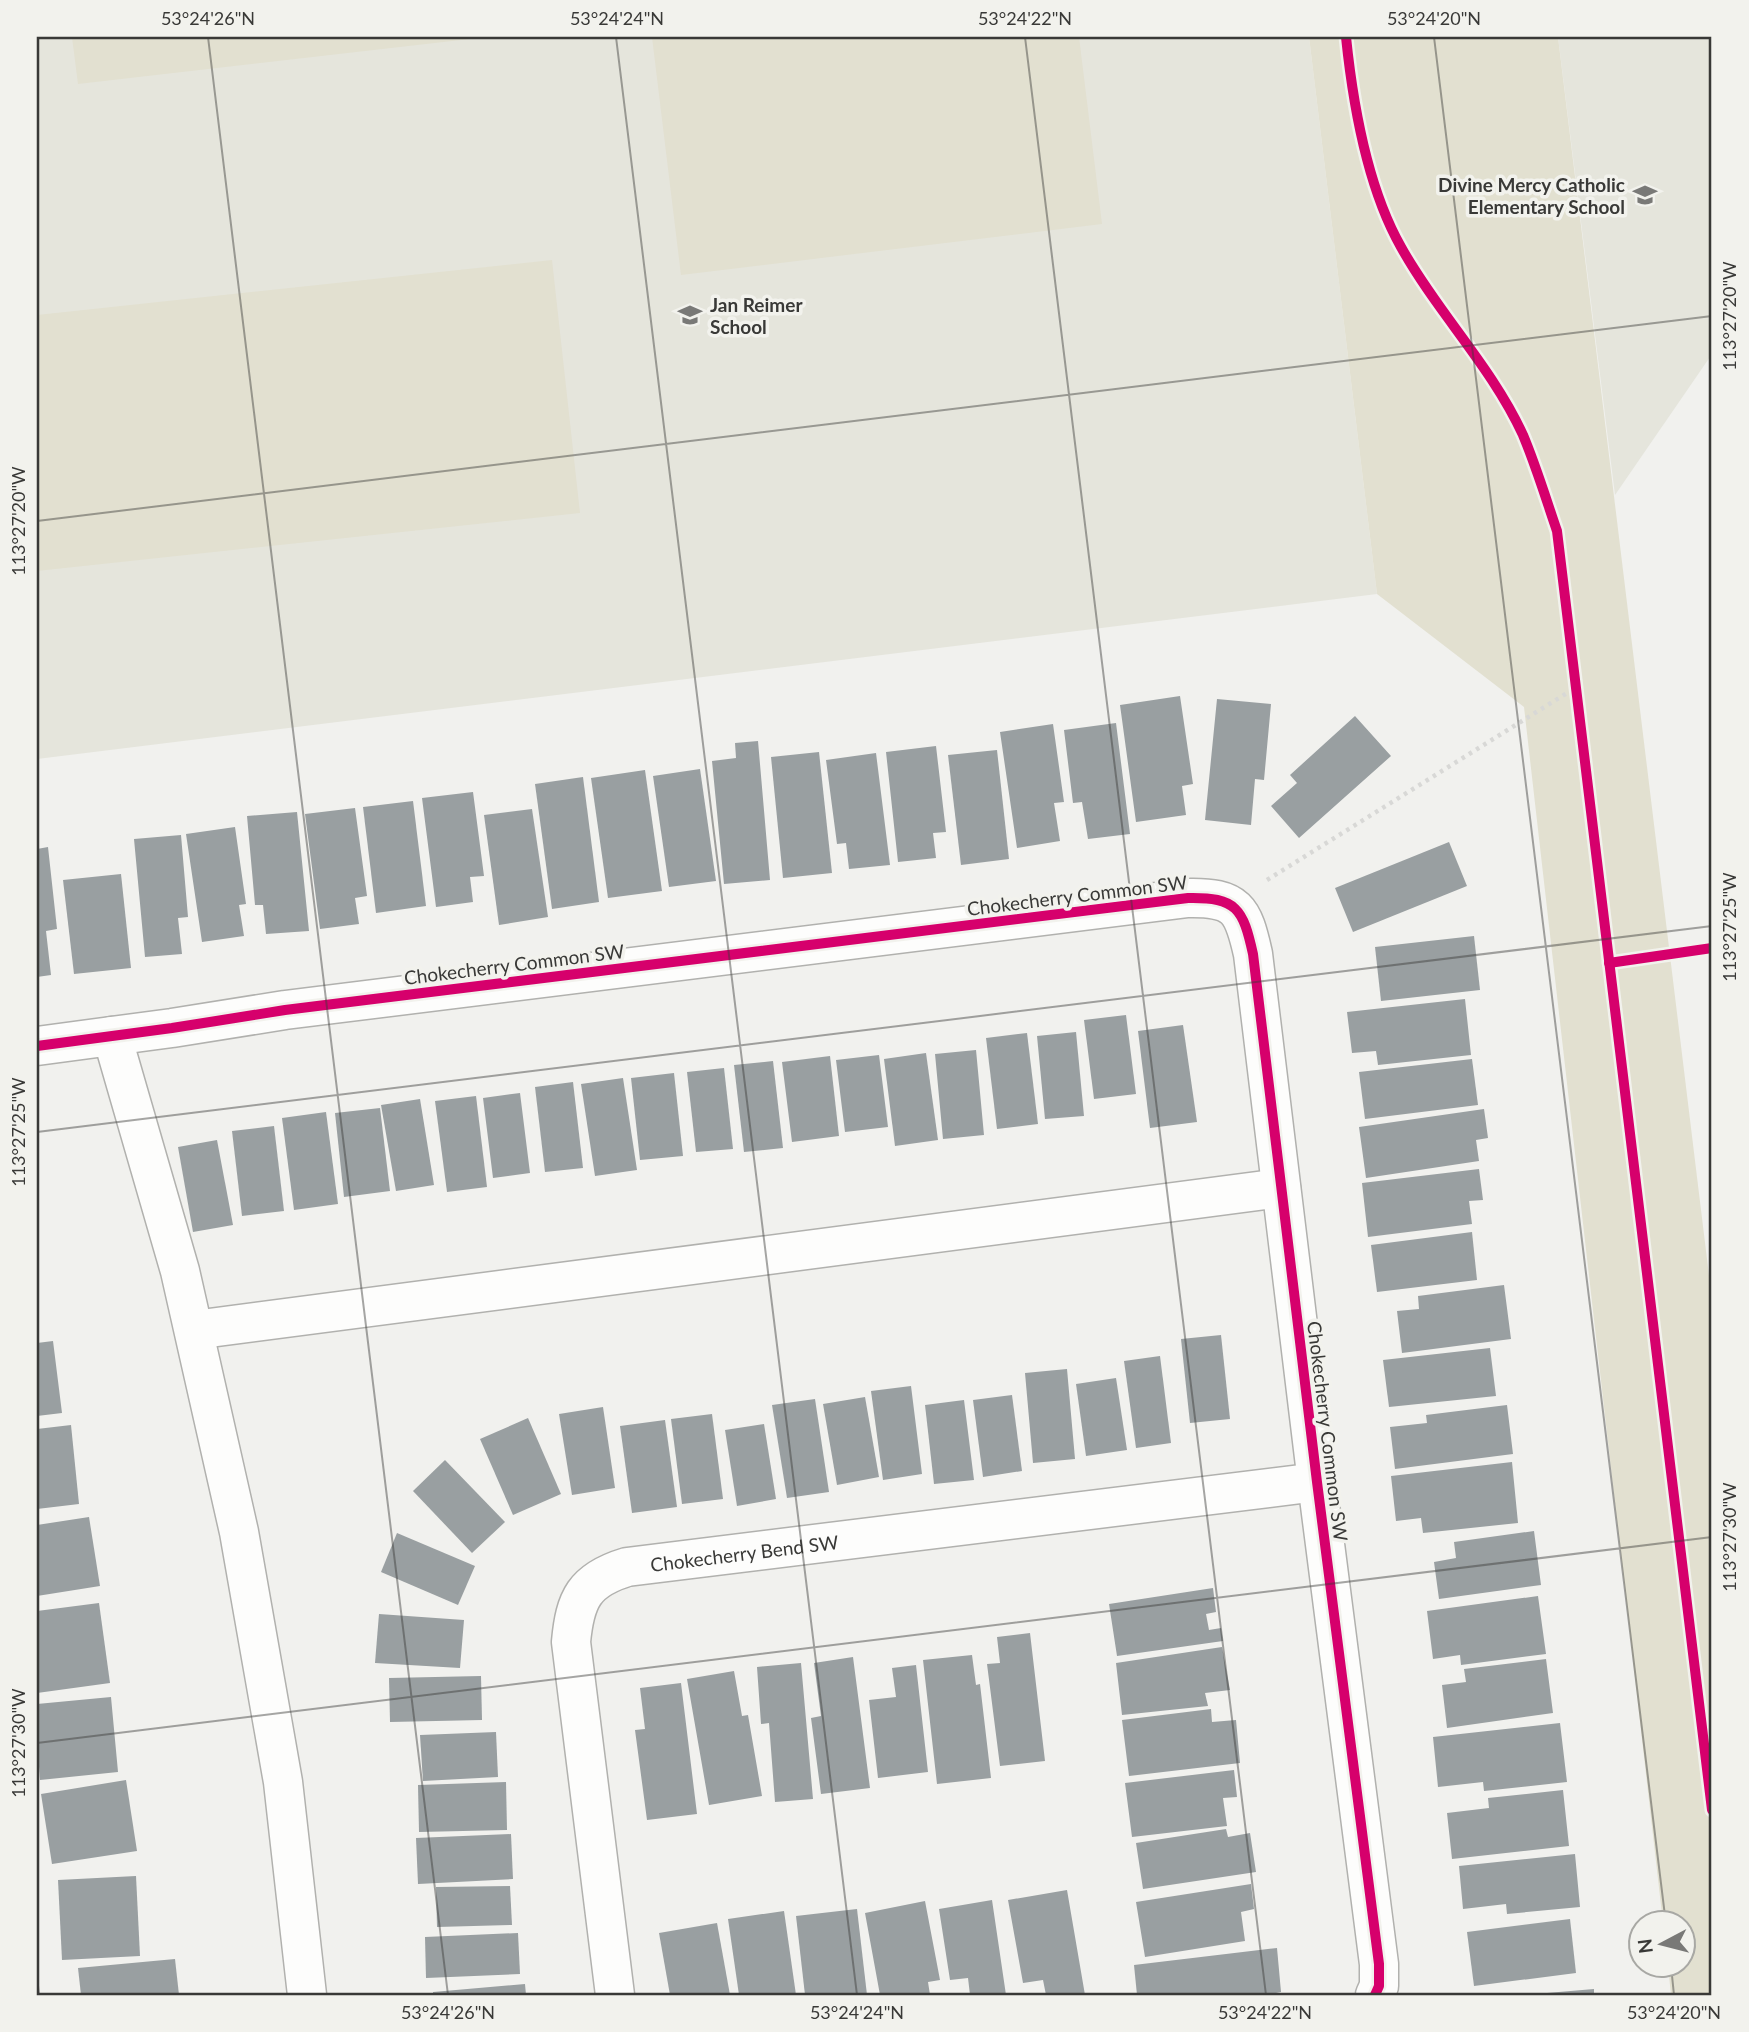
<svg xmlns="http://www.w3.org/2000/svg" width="1749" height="2032" font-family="Lato,sans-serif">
<rect width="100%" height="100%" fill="#f1f1ee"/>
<g fill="#e5e5dc">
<path d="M37,37H1309L1377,594L37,759Z"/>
<path d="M1558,37H1712V354L1615,495Z"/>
</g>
<g fill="#e2e0d0">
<path d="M72,37H487L78,84Z"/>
<path d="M652,37H1079L1102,224L681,275Z"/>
<path d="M1309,37H1558L1712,1300V1995H1671L1668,1966H1682V1924L1663,1923L1524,707L1377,594Z"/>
<path d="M552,260L580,513L37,571V315Z"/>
</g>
<g fill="#999fa1">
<path d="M1180,696L1193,784L1182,786L1186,815L1136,822L1120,705Z"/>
<path d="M1217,699L1271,704L1264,780L1255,779L1251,825L1205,820Z"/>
<path d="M1355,716L1391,756L1299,838L1271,806L1297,783L1290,775Z"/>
<path d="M1116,723L1130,834L1088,839L1082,802L1073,803L1064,730Z"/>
<path d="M1053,724L1064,802L1054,803L1060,841L1017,848L1000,732Z"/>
<path d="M758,741L770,880L724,884L712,761L736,758L735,743Z"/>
<path d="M936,746L946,832L933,833L936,858L898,862L886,752Z"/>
<path d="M997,750L1009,859L961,865L948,755Z"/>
<path d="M819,752L832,873L783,878L771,757Z"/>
<path d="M876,753L890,865L849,869L846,843L837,844L826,760Z"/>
<path d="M700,769L716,881L669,887L653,776Z"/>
<path d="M645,770L662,891L608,898L591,778Z"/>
<path d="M583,777L599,902L552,909L535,784Z"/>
<path d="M473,792L484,876L470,877L473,902L436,907L422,798Z"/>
<path d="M413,801L426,906L376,913L363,807Z"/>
<path d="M355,808L367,896L355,898L359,924L320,929L305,814Z"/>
<path d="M532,809L548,917L499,925L484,815Z"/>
<path d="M297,812L309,931L266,934L263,905H255L247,816Z"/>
<path d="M235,827L246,904L239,905L244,936L202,942L186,834Z"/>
<path d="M181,835L188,917L178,918L182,954L145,957L134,839Z"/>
<path d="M1449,842L1467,886L1353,932L1335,888Z"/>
<path d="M48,847L57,929L46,931L51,975L37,977V849Z"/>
<path d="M121,874L131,968L74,974L63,880Z"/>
<path d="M1474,936L1480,990L1381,1001L1375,947Z"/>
<path d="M1465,999L1471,1055L1378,1065L1376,1051L1352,1053L1347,1012Z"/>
<path d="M1126,1015L1136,1094L1094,1099L1084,1020Z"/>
<path d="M1183,1025L1197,1122L1150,1128L1138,1031Z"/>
<path d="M1076,1032L1084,1116L1045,1119L1037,1036Z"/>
<path d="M1027,1033L1038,1124L997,1129L986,1038Z"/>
<path d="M976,1050L984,1135L943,1139L935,1054Z"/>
<path d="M926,1053L938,1140L895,1146L884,1059Z"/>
<path d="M879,1055L888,1127L845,1132L836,1060Z"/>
<path d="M830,1056L839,1136L792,1142L782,1062Z"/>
<path d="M1472,1059L1478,1105L1365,1119L1359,1072Z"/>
<path d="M773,1061L783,1148L744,1152L734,1065Z"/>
<path d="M724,1068L733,1149L696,1152L687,1072Z"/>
<path d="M674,1073L683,1156L640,1160L631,1078Z"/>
<path d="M623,1078L637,1170L595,1176L581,1084Z"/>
<path d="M573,1082L583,1168L545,1172L535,1087Z"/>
<path d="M520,1093L530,1173L493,1178L483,1098Z"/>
<path d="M476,1096L487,1187L447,1192L435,1101Z"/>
<path d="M420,1099L434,1185L396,1191L381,1105Z"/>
<path d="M380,1108L390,1191L344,1197L335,1113Z"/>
<path d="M1484,1109L1488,1138L1476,1140L1479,1161L1366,1178L1359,1127Z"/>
<path d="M326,1112L338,1204L294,1210L282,1118Z"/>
<path d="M274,1126L284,1211L242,1216L232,1131Z"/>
<path d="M217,1140L233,1225L193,1232L178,1147Z"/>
<path d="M1479,1169L1483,1200L1469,1201L1472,1224L1368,1237L1362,1183Z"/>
<path d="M1472,1232L1477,1280L1377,1292L1371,1245Z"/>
<path d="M1504,1285L1511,1339L1402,1353L1397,1311L1419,1309L1418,1296Z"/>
<path d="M1221,1335L1230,1419L1190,1423L1181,1339Z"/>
<path d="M53,1341L62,1413L37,1416V1343Z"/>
<path d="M1490,1348L1496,1396L1389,1407L1383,1360Z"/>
<path d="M1160,1356L1171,1443L1136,1448L1124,1361Z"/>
<path d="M1067,1369L1075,1459L1033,1463L1025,1373Z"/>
<path d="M1116,1378L1127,1450L1086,1456L1076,1384Z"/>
<path d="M911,1386L922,1474L883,1480L871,1391Z"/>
<path d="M1012,1395L1022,1471L983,1477L973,1400Z"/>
<path d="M865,1397L879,1477L837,1485L823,1404Z"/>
<path d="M815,1399L829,1492L787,1498L772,1405Z"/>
<path d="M964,1400L974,1480L934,1484L925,1405Z"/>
<path d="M1507,1405L1513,1454L1395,1469L1390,1427L1427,1423L1426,1415Z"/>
<path d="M603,1407L615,1488L572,1495L559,1414Z"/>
<path d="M712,1414L723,1499L682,1504L671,1419Z"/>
<path d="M528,1418L561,1494L513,1515L480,1439Z"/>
<path d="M665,1420L677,1507L632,1513L620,1426Z"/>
<path d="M764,1424L776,1499L737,1506L725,1430Z"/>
<path d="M71,1425L79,1504L37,1509V1429Z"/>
<path d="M445,1460L505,1522L472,1553L413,1491Z"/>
<path d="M1512,1462L1518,1523L1423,1533L1421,1518L1396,1521L1391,1476Z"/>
<path d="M89,1517L100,1586L37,1596V1525Z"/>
<path d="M1534,1531L1541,1585L1439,1599L1434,1562L1456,1558L1454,1542Z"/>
<path d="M397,1533L475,1566L458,1605L381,1572Z"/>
<path d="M1213,1588L1216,1612L1206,1614L1209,1630L1221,1628L1223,1641L1117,1656L1109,1604Z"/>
<path d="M1538,1596L1546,1654L1461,1665L1460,1655L1433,1659L1427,1611Z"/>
<path d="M99,1603L110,1683L37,1693V1611Z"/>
<path d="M379,1614L464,1620L460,1668L375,1663Z"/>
<path d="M1030,1633L1045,1761L1000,1766L987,1664L1000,1663L997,1637Z"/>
<path d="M1222,1647L1230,1690L1205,1693L1208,1706L1122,1715L1116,1663Z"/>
<path d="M972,1655L976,1685L980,1684L991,1778L937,1784L923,1660Z"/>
<path d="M853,1657L870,1788L821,1794L811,1718L821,1716L814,1663Z"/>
<path d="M1546,1659L1553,1713L1447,1728L1442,1685L1466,1682L1464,1669Z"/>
<path d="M801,1663L813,1799L775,1802L769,1723L761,1724L757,1667Z"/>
<path d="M916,1665L928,1772L878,1778L869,1700L896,1697L892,1668Z"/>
<path d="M734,1671L742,1716L748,1715L762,1796L709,1805L687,1679Z"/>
<path d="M481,1676L482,1720L390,1722L389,1678Z"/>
<path d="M681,1683L697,1814L647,1820L635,1730L645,1729L640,1688Z"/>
<path d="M111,1697L118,1772L40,1780L37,1740V1704Z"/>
<path d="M1211,1709L1212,1722L1236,1720L1240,1763L1129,1776L1122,1720Z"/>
<path d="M1560,1723L1567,1782L1484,1791L1483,1782L1438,1787L1433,1737Z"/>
<path d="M496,1732L498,1777L423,1781L420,1735Z"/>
<path d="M1234,1770L1237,1797L1223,1798L1227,1826L1132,1837L1125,1783Z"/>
<path d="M126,1780L137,1851L52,1864L41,1794Z"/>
<path d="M506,1782L507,1830L419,1832L418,1785Z"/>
<path d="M1563,1790L1569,1846L1452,1859L1447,1813L1489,1808L1488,1798Z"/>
<path d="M1226,1829L1228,1837L1250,1833L1256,1872L1143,1889L1136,1843Z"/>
<path d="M511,1834L513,1879L418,1884L416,1838Z"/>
<path d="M1575,1854L1580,1907L1507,1914L1506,1904L1463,1909L1459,1866Z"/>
<path d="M136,1876L140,1956L62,1960L58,1880Z"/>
<path d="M1251,1884L1254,1909L1241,1912L1245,1941L1145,1957L1136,1902Z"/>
<path d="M510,1886L512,1925L437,1927L436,1887Z"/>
<path d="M1067,1890L1085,1995H1046L1043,1980L1023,1983L1008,1900Z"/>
<path d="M992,1900L1006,1995H970L968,1978L950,1980L939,1909Z"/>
<path d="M925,1901L940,1980L928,1982L930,1995H880L865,1913Z"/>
<path d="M857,1909L867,1995H805L796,1916Z"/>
<path d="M784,1911L796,1995H739L728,1919Z"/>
<path d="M1570,1919L1576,1973L1474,1986L1467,1932Z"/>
<path d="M717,1923L730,1995H670L659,1933Z"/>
<path d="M518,1933L520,1974L426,1978L425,1937Z"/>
<path d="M1277,1948L1281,1992L1266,1995H1137L1134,1965Z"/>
<path d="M175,1959L179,1995H81L78,1968Z"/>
<path d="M525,1984L526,1995H433V1992Z"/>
<path d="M1594,1989V1995H1547V1993Z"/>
</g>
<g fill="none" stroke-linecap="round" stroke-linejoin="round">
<g stroke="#b1b1ae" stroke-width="41">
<g id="minor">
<path d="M112,1036L180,1271L239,1532L283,1782L307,1995"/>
<path d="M37,1046L172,1028L285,1010L1188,898C1237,897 1243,909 1253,954L1317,1482L1379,1964V1986L1375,1995"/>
<path d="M194,1330L1281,1188"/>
<path id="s1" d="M615,1995L571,1642C575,1599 584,1580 627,1567L1317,1482"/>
</g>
</g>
<path stroke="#d8d8d6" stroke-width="4.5" stroke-dasharray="3.5 5" stroke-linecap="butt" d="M1267,880L1575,688"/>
<use href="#minor" stroke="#fdfdfc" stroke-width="38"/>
<g stroke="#f2f2ed" stroke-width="15">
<g id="cycleway">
<path d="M1346,37C1353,105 1367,187 1401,247C1437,312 1492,367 1523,435C1536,466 1546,499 1557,531L1712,1810"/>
<path d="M1609,963L1712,948"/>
<path d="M37,1046L172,1028L285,1010L1188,898C1237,897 1243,909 1253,954L1317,1482L1379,1964V1986L1375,1995"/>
</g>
</g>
<use href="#cycleway" stroke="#d6006c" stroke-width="10"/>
</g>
<path fill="none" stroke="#393937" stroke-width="2" stroke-opacity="0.45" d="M208,37L448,1995M616,37L857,1995M1025,37L1266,1995M1434,37L1666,1924M37,521L1712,316M37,1132L1712,926M37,1743L1712,1537M1671,1966L1674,1995M37,1976L39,1995"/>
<defs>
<g id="school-bare" transform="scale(1.89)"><path d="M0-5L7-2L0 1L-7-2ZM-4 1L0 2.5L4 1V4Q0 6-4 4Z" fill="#797977" stroke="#f2f2ed" stroke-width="2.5" paint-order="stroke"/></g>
</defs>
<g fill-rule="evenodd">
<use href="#school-bare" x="1645" y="195"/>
<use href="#school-bare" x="690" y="315"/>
</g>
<g text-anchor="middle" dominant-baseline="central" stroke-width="7" stroke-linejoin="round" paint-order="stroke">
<g font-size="19" font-weight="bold" fill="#393937" stroke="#f2f2ed" text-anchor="end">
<text x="1625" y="184">Divine Mercy Catholic<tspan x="1625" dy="22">Elementary School</tspan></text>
<text x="710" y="304" text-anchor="start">Jan Reimer<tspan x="710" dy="22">School</tspan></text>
</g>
<g font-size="19" fill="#393937" stroke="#f2f2ed">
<text transform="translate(1077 895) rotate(-7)">Chokecherry Common SW</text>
<text transform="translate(514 964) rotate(-7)">Chokecherry Common SW</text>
<text transform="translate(1328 1431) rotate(83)">Chokecherry Common SW</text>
<text stroke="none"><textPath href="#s1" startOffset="576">Chokecherry Bend SW</textPath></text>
</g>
</g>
<rect width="1749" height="2032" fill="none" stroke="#f2f2ed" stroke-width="77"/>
<g transform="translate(1662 1944) rotate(263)"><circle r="33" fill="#f2f2ed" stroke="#a8a8a4" stroke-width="2"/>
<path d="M0-5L12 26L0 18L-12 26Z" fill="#797977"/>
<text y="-10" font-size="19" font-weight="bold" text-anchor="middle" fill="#393937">N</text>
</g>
<rect x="38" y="38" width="1672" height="1956" fill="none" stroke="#393937" stroke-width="2.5"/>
<g font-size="18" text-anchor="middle" fill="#393937">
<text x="208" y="25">53°24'26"N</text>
<text x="617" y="25">53°24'24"N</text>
<text x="1025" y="25">53°24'22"N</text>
<text x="1434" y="25">53°24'20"N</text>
<text transform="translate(1730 316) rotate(-90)" y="6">113°27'20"W</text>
<text transform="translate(19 521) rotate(-90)" y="6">113°27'20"W</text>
<text transform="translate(1730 927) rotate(-90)" y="6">113°27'25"W</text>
<text transform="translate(19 1132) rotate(-90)" y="6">113°27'25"W</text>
<text transform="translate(1730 1537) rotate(-90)" y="6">113°27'30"W</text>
<text transform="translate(19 1743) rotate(-90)" y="6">113°27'30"W</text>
<text x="448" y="2019">53°24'26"N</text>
<text x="857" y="2019">53°24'24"N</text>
<text x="1265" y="2019">53°24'22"N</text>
<text x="1674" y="2019">53°24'20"N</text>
</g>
</svg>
